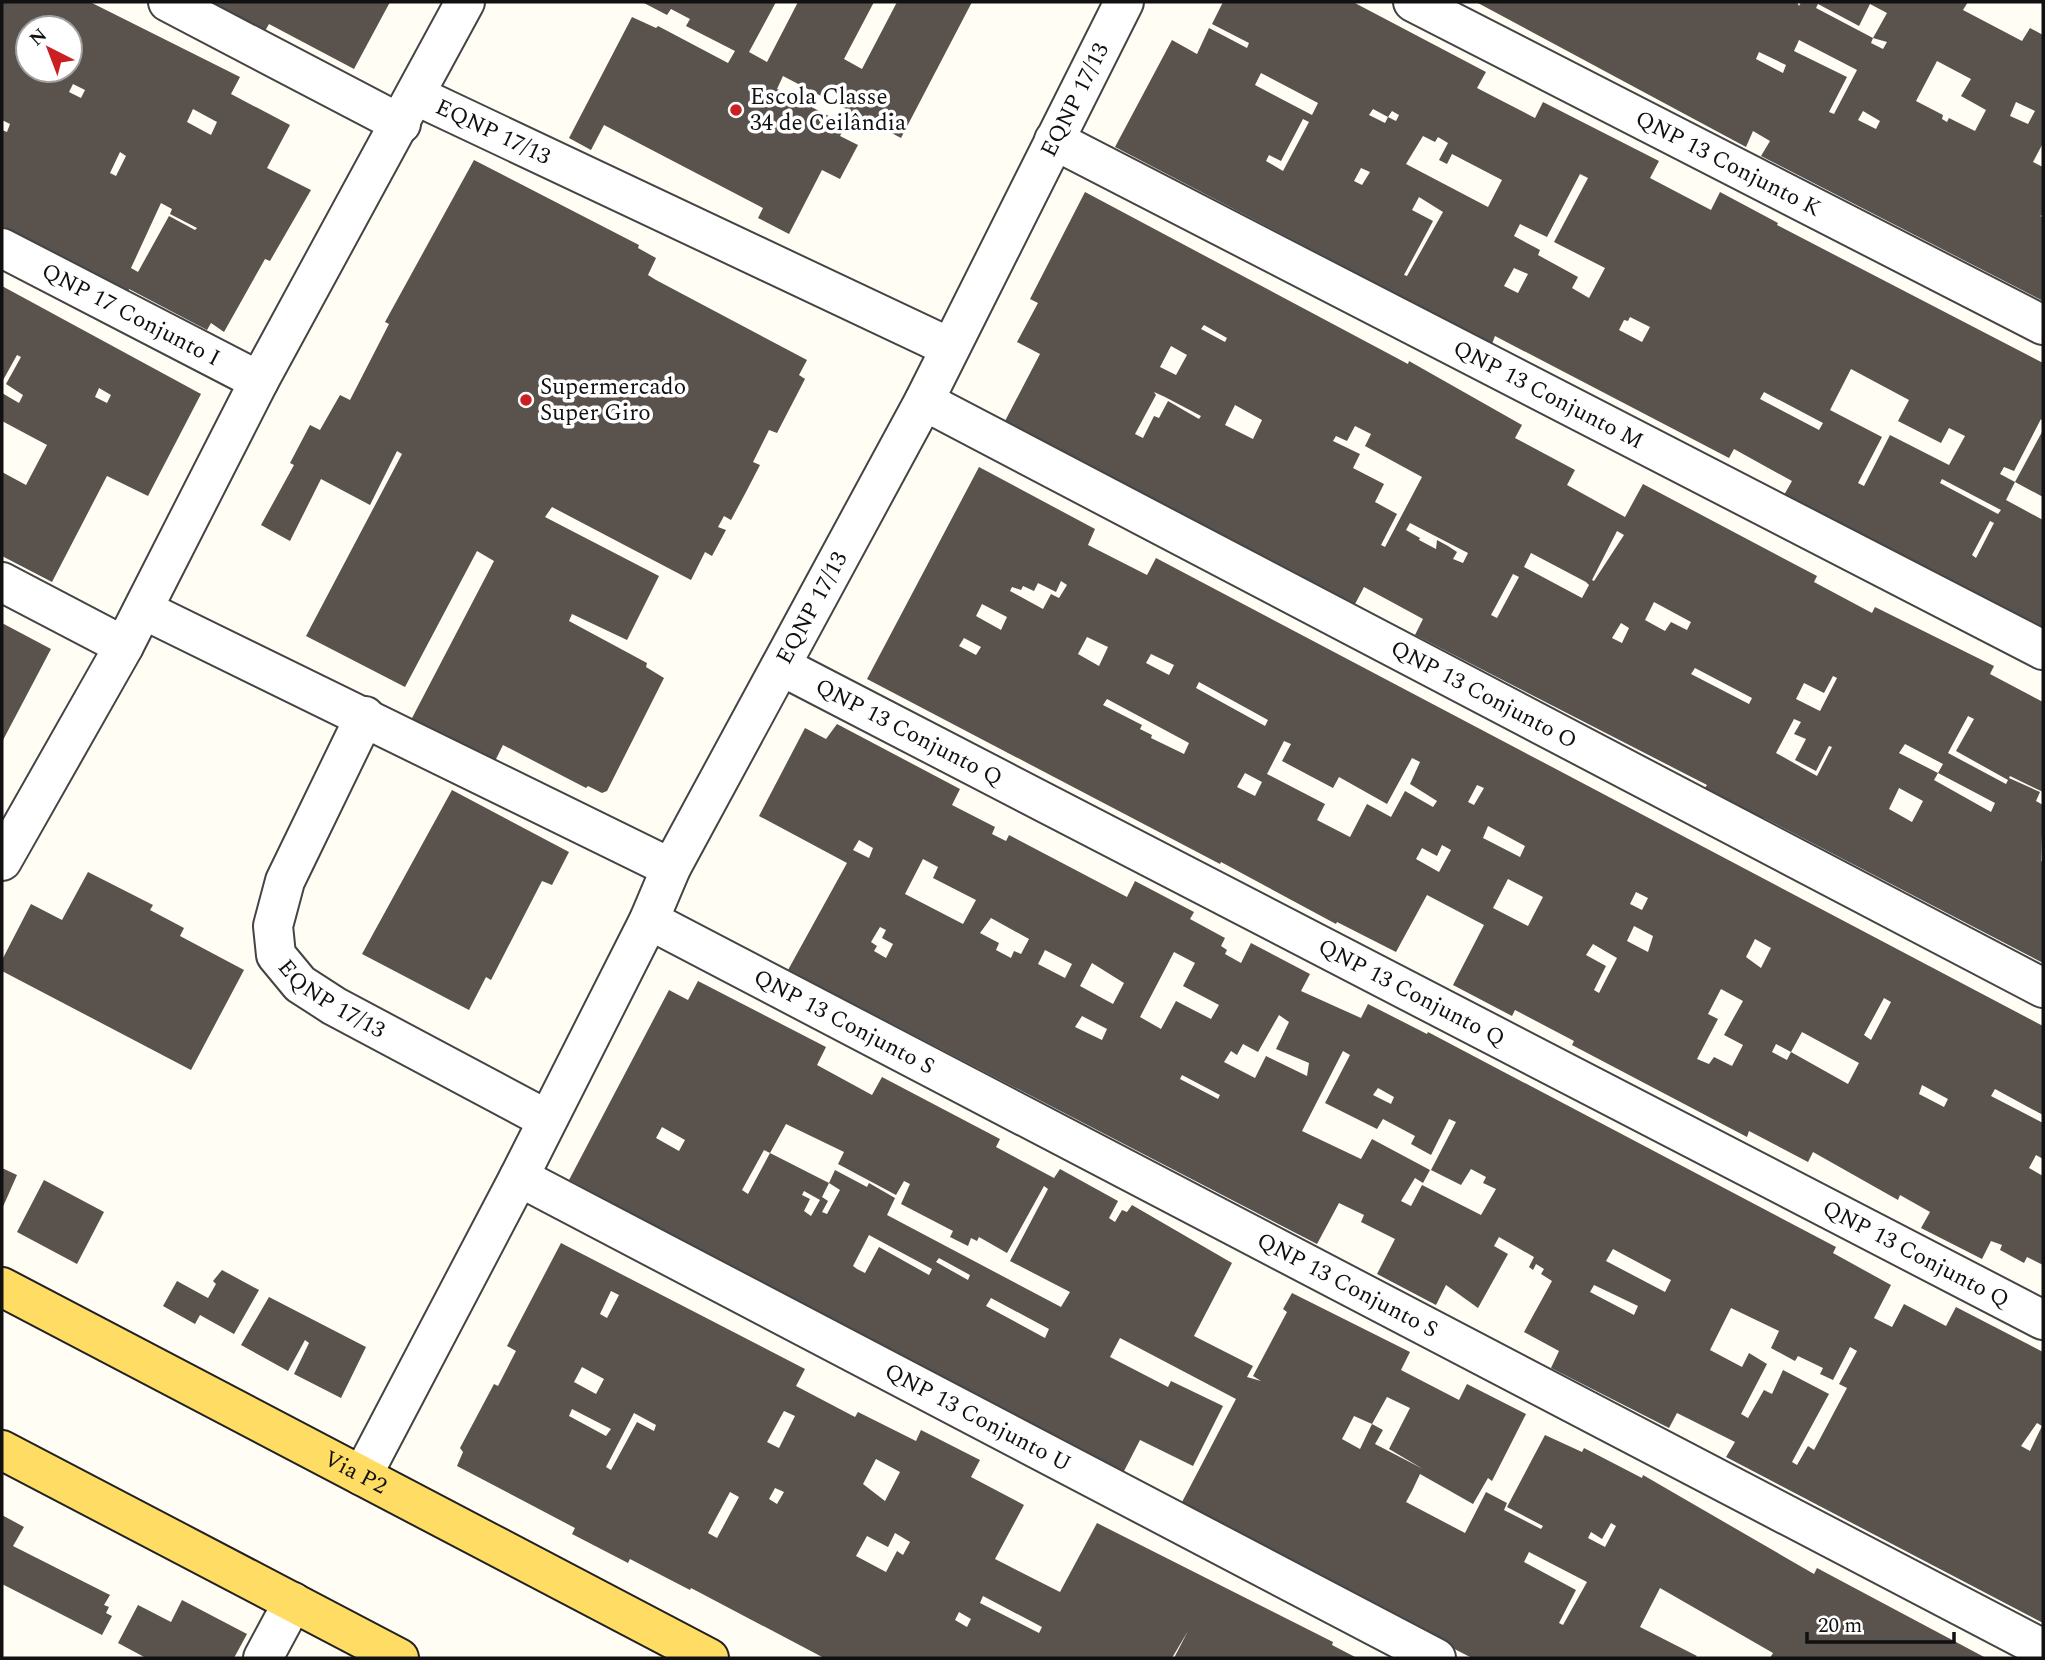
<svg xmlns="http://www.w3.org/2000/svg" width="2045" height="1660" font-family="Spectral,serif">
<rect width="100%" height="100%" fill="#fffdf4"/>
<g fill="#5a524c" fill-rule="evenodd">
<path d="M2,2H90L240,77L231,94L290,125L267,168L311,190L270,261L265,259L224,332L211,323L207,330L129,289L128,292L2,226V130L7,132L10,124L2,120ZM28,28H70V70H28ZM73,84L85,90L81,98L69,92ZM193,109L217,122L211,135L187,122ZM120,152L126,156L116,176L110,173ZM161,203L172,209L170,214L197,228L195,230L169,216L138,272L131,268Z"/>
<path d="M209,2H390L354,69L269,24L265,31Z"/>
<path d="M642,2H776L749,52L767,62L798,2H874L844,59L862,69L897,2H972L901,138L841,106L845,97L829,88L823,97L783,76L777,89L846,125L840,136L858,145L840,179L822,170L789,234L758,218L763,208L604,125L591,150L569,138L632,17L656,28L658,26L728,63L735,51L686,26L690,19L671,9L667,15Z"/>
<path d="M1223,2H1353L1486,72L1477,88L1535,118L1543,102L1659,161L1650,178L1711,210L1720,192L1778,223L1777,225L2043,363V421L2041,419L2014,471L2004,467L2000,474L2015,482L2006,500L2043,520V632L1784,495L1792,481L1734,449L1729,458L1495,336L1492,344L1115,147L1172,40L1197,54L1209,28L1247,48L1249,43L1212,24ZM1261,73L1318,103L1312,115L1255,85ZM1373,109L1388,117L1392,111L1399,115L1396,121L1388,117L1385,123L1369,115ZM1303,119L1309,122L1283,171L1266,161L1269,155L1281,161ZM1423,136L1435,142L1438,137L1448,143L1439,160L1447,164L1452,154L1502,180L1488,207L1406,164ZM1361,168L1370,172L1362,185L1354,181ZM1580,174L1588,178L1554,242L1605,268L1589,298L1572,288L1578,277L1538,255L1540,250L1514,236L1520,224L1547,237ZM1419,197L1443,212L1407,276L1404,275L1433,221L1412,210ZM1514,268L1528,274L1518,293L1504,286ZM1630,317L1650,327L1642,342L1619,330L1624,320L1628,321ZM1851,369L1909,400L1898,421L1941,443L1949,428L1965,436L1949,465L1890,435L1864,486L1858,483L1882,437L1830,410ZM1764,392L1823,423L1819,430L1760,399ZM1942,479L2001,510L1998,514L1940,483ZM1990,521L1994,523L1976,558L1972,555Z"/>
<path d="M1476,2H1797L1799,6L1801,2H1968L1963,10L2022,41L2030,28L2043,35V143L2033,162L2043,167V215L2040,216L2043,217V301L1761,156L1770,141L1753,131L1746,147ZM1818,4L1859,26L1870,4L1887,13L1873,38L1887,42L1883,49L1871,43L1873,38L1816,8ZM1799,40L1857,70L1834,114L1829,112L1847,77L1794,51ZM1759,52L1786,65L1783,73L1756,59ZM1937,61L1971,79L1961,96L1986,110L1975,131L1949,118L1947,122L1942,119L1943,115L1916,101ZM2016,102L2035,111L2028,124L2010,116ZM1863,111L1880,121L1876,129L1858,120Z"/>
<path d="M474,160L639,245L638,248L656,258L648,275L656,280L807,360L799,375L805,379L777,433L769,430L753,462L760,465L746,492L731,520L724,516L718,527L726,530L712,556L705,552L691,580L552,507L545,517L659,576L627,640L572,614L569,621L647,663L646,667L664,678L607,791L602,793L588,786L586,788L503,745L494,763L411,720L494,561L477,551L405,687L306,636L402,454L397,451L370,505L321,479L290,541L261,525L294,465L290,463L310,425L320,430L340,395L350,400L389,324L385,322Z"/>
<path d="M1085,192L1408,364L1409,361L1522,425L1515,438L1575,470L1567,485L1625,517L1643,484L1817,576L1814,582L1872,613L1875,607L1994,666L1990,674L2043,702V792L2010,776L2008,780L1956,751L1974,719L1968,716L1948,753L2006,784L2009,778L2040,792L2036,801L2043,805L2041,861L2043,862V963L1764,818L1763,820L1704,789L1707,785L1415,635L1423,619L1364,587L1355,604L1005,421L1040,354L1017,342L1038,303L1030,299ZM1204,325L1227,338L1225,342L1201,329ZM1171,346L1187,355L1176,375L1160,367ZM1154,392L1165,397L1201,416L1199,419L1168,401L1159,418L1154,416L1143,438L1135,434L1156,395ZM1235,405L1262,420L1253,439L1225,425ZM1355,426L1371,434L1365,446L1422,477L1385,547L1381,545L1397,514L1375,502L1384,484L1353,468L1360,454L1333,441L1336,436L1347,441ZM1410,523L1468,553L1463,563L1453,559L1457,552L1448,546L1437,540L1436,549L1419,540L1420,538L1406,530ZM1617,531L1624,535L1594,581L1592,580ZM1531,553L1586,582L1589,585L1582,598L1524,567ZM1513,574L1519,577L1497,618L1491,615ZM1654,602L1691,622L1687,630L1671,622L1665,631L1645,620ZM1621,623L1629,628L1622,643L1612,638ZM1695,668L1752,698L1749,704L1691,674ZM1833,676L1837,678L1820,711L1796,699L1804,683L1824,693ZM1794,719L1801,722L1794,734L1806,739L1795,760L1816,771L1829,746L1832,747L1817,776L1776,753ZM1905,744L1943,764L1938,773L1995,803L1991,812L1934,780L1938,773L1899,753ZM1899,788L1923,801L1912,822L1889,809Z"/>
<path d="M2,286L201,394L148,496L107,476L52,582L2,556V472L26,485L47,445L2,421V393L19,403L23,395L6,384L21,357L17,355L2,382ZM99,388L111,395L107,403L95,397Z"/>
<path d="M2043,430V497L2015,482Z"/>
<path d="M979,467L1095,529L1088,545L1147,575L1156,558L2043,1026V1115L1995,1089L1991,1096L2043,1123V1159L2036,1155L2029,1168L2043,1176V1265L2027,1257L2024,1263L2000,1250L2002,1245L1991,1241L1982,1259L1921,1228L1930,1212L1900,1195L1898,1200L1813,1152L1808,1162L1749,1131L1747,1137L1572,1045L1574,1041L1515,1010L1512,1016L1453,985L1484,925L1427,895L1396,952L1337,922L1336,924L1221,862L1220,864L867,679ZM1061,581L1067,585L1059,598L1051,594L1043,609L1010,591L1012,587L1021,590L1023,586L1034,591L1038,583L1056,592ZM982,604L1007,617L1001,630L976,616ZM1087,637L1108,647L1099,666L1078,654ZM964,638L981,647L976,655L959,646ZM1151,654L1174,665L1169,675L1146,663ZM1199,682L1268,720L1265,726L1196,688ZM1107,699L1189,743L1184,754L1151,738L1152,735L1140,729L1142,725L1103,705ZM1284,741L1291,744L1282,761L1333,788L1339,777L1387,804L1412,758L1420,762L1410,784L1437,801L1433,807L1405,791L1391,817L1367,804L1350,837L1317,820L1325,804L1267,774ZM1245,773L1262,782L1255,796L1237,787ZM1477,785L1484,788L1474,805L1468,802ZM1488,826L1525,846L1520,857L1483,838ZM1442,845L1451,850L1439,872L1416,859L1422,848L1437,856ZM1508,879L1543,897L1528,926L1493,908ZM1636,892L1648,898L1642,910L1630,904ZM1634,926L1653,936L1648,952L1627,941ZM1755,939L1771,948L1761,968L1746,957ZM1593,944L1617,958L1599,993L1594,990L1606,966L1586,955ZM1721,989L1743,1001L1724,1035L1743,1045L1732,1066L1714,1057L1709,1064L1697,1059L1718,1019L1708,1014ZM1884,998L1891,1002L1871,1040L1864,1035ZM1802,1032L1859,1063L1848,1084L1791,1052L1787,1060L1772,1052L1776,1044L1791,1052ZM1922,1085L1948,1099L1944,1107L1919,1094Z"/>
<path d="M2,623L51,649L2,742Z"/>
<path d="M837,724L960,789L952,805L995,827L992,834L1006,841L1009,835L1127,897L1135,881L1194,912L1190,919L1225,938L1221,946L1227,950L1225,954L1241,963L1251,943L1310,974L1301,991L1361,1018L1368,1004L1427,1034L1428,1032L1836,1247L1833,1253L1891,1285L1874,1318L1892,1327L1904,1304L1946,1326L1956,1307L2043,1352V1623L1726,1457L1735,1442L1677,1413L1669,1428L1551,1368L1559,1351L1524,1332L1552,1281L1541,1274L1544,1269L1536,1264L1533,1270L1529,1267L1534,1257L1499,1237L1494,1246L1508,1254L1478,1308L1446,1285L1436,1305L1377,1274L1395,1239L1361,1222L1364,1215L1339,1203L1317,1244L788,970L847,863L759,816L805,728L826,739ZM859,840L873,848L869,858L853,850ZM923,859L938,867L933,878L976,900L963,924L905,894ZM991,918L1029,939L1021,954L1014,951L1011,958L996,950L999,943L980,933ZM880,927L886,930L882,938L893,944L886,958L874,951L877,946L871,942ZM1045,950L1072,964L1065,978L1038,964ZM1174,952L1195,963L1183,986L1219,1005L1211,1019L1176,1001L1161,1029L1140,1017ZM1092,963L1124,983L1113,1004L1080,986ZM1279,1015L1289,1022L1276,1049L1309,1063L1307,1076L1266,1056L1255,1078L1224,1062L1231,1051L1237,1055L1243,1044L1258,1052ZM1082,1016L1107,1029L1102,1040L1075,1027ZM1343,1051L1350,1055L1325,1103L1377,1129L1383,1119L1415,1136L1411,1144L1431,1155L1449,1119L1456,1122L1431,1170L1461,1185L1471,1169L1486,1177L1483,1183L1496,1189L1481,1215L1422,1185L1411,1206L1401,1201L1415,1178L1423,1183L1430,1170L1372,1139L1361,1159L1302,1131ZM1182,1075L1220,1095L1218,1099L1180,1079ZM1378,1088L1394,1097L1391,1104L1373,1095ZM1613,1249L1671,1280L1665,1292L1606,1261ZM1594,1285L1638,1306L1634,1315L1590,1292ZM1731,1308L1779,1331L1771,1348L1795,1361L1798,1356L1823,1368L1820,1374L1833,1380L1850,1347L1857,1351L1839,1384L1847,1388L1814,1450L1808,1446L1797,1465L1792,1462L1829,1394L1783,1370L1772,1394L1764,1390L1748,1418L1741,1414L1767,1364L1749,1353L1742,1367L1710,1350ZM2037,1423L2042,1426L2030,1451L2021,1446Z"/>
<path d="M452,790L569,852L552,885L542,881L491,980L486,977L469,1010L362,954Z"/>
<path d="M88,872L153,905L150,910L184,928L180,936L244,970L191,1070L2,971V960L31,904L62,920Z"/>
<path d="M698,981L826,1047L817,1065L872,1095L882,1077L1000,1139L996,1147L1054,1178L1060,1169L1118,1201L1109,1218L1115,1222L1122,1210L1127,1212L1132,1205L1232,1263L1194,1336L1253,1366L1247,1377L1261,1381L1253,1376L1287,1312L1283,1309L1292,1293L1410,1352L1401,1370L1459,1400L1467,1384L1526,1414L1492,1481L1488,1478L1473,1504L1420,1474L1412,1491L1406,1502L1465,1533L1486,1492L1507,1503L1504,1510L1541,1529L1543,1526L1507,1507L1545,1435L1582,1452L1584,1448L1642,1478L1643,1475L1814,1574L1817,1568L1986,1658H1770L1773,1653L1660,1588L1640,1627L1697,1656L1695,1658H1472L1355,1598L1357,1594L1181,1504L1236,1399L1120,1338L1110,1357L1168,1387L1171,1381L1223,1406L1193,1466L1140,1440L1123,1473L715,1258L713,1260L596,1197L597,1195L569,1180L669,990L688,1000ZM786,1124L844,1152L838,1164L896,1195L904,1181L910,1184L901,1204L953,1231L950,1237L968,1246L971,1238L977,1241L979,1237L1007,1253L1044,1186L1048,1189L1010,1261L1070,1292L1061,1307L887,1215L895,1198L869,1183L867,1187L835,1170L829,1183L840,1190L827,1214L822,1212L828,1201L822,1197L829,1183L770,1153L748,1194L742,1190L764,1150L770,1153ZM662,1127L685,1140L679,1151L656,1138ZM804,1191L820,1200L811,1216L804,1211L810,1199L802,1195ZM869,1235L932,1269L929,1275L879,1247L865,1273L857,1269L853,1266ZM939,1258L970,1275L968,1280L936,1262ZM991,1298L1049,1329L1045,1338L986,1306ZM1387,1397L1410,1408L1389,1449L1423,1469L1375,1444L1383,1430L1372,1424L1360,1449L1342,1439L1354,1416L1372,1424ZM1611,1523L1616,1526L1605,1547L1588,1538L1591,1532L1602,1539ZM1529,1552L1587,1582L1563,1625L1559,1623L1576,1590L1524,1562Z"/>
<path d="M2,1168L17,1175L2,1209Z"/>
<path d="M44,1180L104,1212L77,1264L17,1232Z"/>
<path d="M561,1243L805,1369L796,1386L855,1417L858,1412L916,1441L921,1430L980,1460L971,1477L1024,1505L995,1559L1001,1562L1060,1592L1097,1523L1333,1642L1332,1645L1357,1658H1174L1188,1631L1172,1658H824L691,1588L690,1590L630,1559L628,1563L572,1534L575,1528L457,1466L463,1452L460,1448L494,1384L498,1386L516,1351L507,1346ZM611,1291L619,1295L607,1318L600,1314ZM582,1367L604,1379L596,1394L574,1382ZM572,1409L611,1429L606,1436L569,1416ZM784,1411L795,1416L779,1448L767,1442ZM634,1413L656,1425L654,1431L637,1422L611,1470L606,1467ZM876,1459L900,1472L885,1501L863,1484ZM775,1488L784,1492L777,1504L769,1499ZM730,1492L739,1497L717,1538L708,1533ZM895,1533L910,1542L903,1555L897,1551L886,1572L856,1556L867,1536L888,1547ZM983,1596L1042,1627L1039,1633L980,1603ZM959,1612L971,1619L967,1627L955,1620Z"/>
<path d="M222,1270L259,1290L234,1334L200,1315L195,1324L163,1306L177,1281L208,1298L216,1284L213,1281Z"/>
<path d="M269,1297L366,1347L341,1398L294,1374L309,1343L305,1340L288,1371L241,1345Z"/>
<path d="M2,1515L24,1527L13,1546L110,1595L104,1605L109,1607L106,1613L112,1616L102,1635L2,1584Z"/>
<path d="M182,1600L247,1634L234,1658H146L118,1643L138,1605L171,1622Z"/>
</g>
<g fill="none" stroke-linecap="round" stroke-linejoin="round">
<g stroke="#444" stroke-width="42">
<g id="minor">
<path d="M168,2L401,124"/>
<path id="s1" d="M1413,2L2043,325"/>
<path id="s2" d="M417,96L949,347"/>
<path id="s3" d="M1054,140L2043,650"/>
<path id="s4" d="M2,248L259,381"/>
<path id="s5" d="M924,401L2043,988"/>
<path d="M2,582L124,646"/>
<path d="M144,610L671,868"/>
<path id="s6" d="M781,666L2043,1320"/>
<path id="s7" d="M365,716L285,881L273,926L276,955L300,984L334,1006L546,1119"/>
<path d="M2,861L124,646L259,381L465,2"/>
<path id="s8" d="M649,920L2043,1649"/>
<path id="s9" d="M519,1177L1436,1658"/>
<path id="s10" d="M362,1476L519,1177L649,920L671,868L924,401L1124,2"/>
<path d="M263,1658L293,1602"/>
</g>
</g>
<g stroke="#222" stroke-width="42">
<g id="major">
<path id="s11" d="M2,1287L709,1658"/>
<path d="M2,1450L399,1658"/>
</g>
</g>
<use href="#minor" stroke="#fff" stroke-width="38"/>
<use href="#major" stroke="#ffdd64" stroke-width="38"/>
</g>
<g fill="#ca1f23" stroke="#fff" stroke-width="2.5">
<circle cx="736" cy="110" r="7"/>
<circle cx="526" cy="400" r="7"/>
</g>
<g text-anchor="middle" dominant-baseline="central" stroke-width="7" stroke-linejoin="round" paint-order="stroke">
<g font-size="23" fill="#111" stroke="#fff" text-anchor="start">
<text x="750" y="97">Escola Classe<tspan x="750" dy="26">34 de Ceilândia</tspan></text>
<text x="540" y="387">Supermercado<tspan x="540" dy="26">Super Giro</tspan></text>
</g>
<g font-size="23" fill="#111" stroke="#fff">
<text stroke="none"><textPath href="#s10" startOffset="1550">EQNP 17/13</textPath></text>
<text stroke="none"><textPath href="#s2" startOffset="84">EQNP 17/13</textPath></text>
<text stroke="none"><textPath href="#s1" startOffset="354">QNP 13 Conjunto K</textPath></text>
<text stroke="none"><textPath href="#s4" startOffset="145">QNP 17 Conjunto I</textPath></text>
<text stroke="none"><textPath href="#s3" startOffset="556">QNP 13 Conjunto M</textPath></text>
<text stroke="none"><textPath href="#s10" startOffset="978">EQNP 17/13</textPath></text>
<text stroke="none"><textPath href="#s5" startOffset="632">QNP 13 Conjunto O</textPath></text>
<text stroke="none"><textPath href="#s6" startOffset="144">QNP 13 Conjunto Q</textPath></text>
<text stroke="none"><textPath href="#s6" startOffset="710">QNP 13 Conjunto Q</textPath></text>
<text stroke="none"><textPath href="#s7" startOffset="331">EQNP 17/13</textPath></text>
<text stroke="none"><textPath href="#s8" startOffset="220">QNP 13 Conjunto S</textPath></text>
<text stroke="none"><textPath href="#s6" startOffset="1278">QNP 13 Conjunto Q</textPath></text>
<text stroke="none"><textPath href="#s8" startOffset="788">QNP 13 Conjunto S</textPath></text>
<text stroke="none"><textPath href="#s9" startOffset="518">QNP 13 Conjunto U</textPath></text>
<text stroke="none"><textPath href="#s11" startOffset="399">Via P2</textPath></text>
</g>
</g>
<rect width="2045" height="1660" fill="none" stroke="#111111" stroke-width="7"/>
<g transform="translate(49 49) rotate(318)"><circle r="33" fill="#ffffff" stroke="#a0a0a0" stroke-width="2"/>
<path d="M0-5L12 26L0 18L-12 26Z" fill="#ca1f23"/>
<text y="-10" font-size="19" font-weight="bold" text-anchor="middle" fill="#111111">N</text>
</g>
<path d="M1807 1632v10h147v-10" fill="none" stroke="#111111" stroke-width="3.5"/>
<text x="1818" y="1632" font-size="21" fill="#111111" stroke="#ffffff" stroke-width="5" paint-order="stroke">20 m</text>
</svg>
